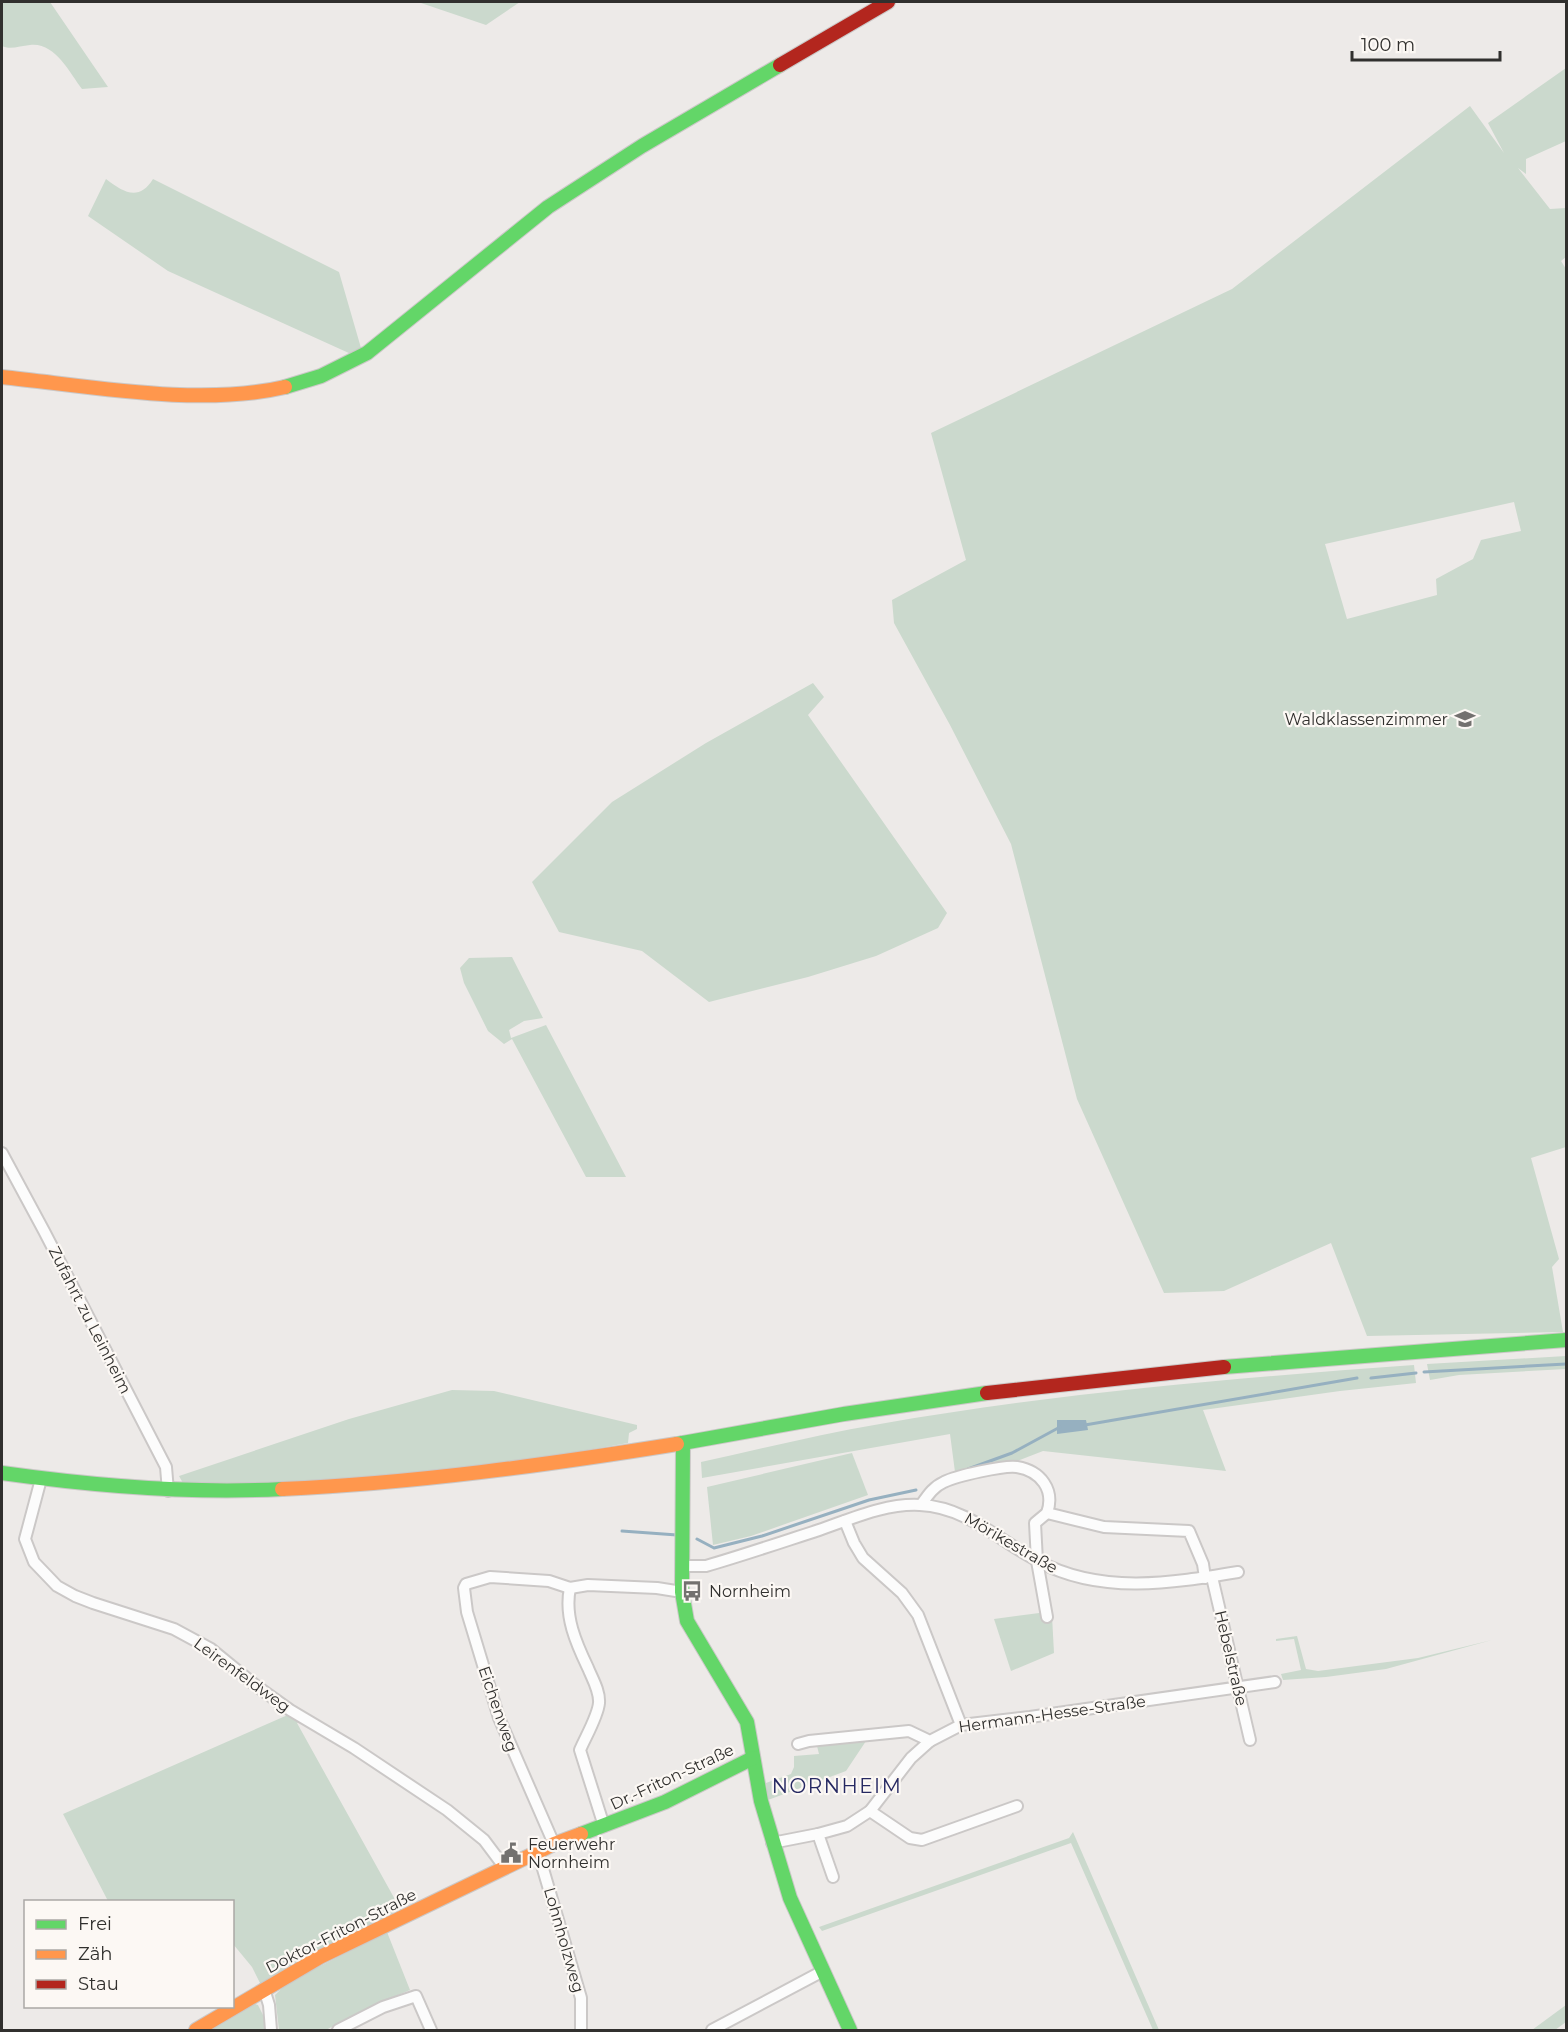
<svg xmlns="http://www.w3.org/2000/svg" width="1568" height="2032" font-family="Montserrat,sans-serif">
<rect width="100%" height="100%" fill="#edeae8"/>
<g fill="#cbd9cd" fill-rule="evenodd">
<path d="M2,2H50L108,87L82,89C69,72 55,42 30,45C20,46 10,50 2,46Z"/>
<path d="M418,2H520L486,25Z"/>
<path d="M1566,68V141L1526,159V174L1518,168L1550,209L1566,208V257L1561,261L1566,269V1147L1531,1158L1559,1259L1552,1267L1563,1332L1367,1336L1331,1243L1224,1291L1164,1293L1077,1099L1011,844L950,725L894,623L892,600L966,560L931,433L1232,289L1470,106L1504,153L1488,123ZM1514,502L1521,531L1481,540L1473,559L1436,579L1437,595L1347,619L1325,544Z"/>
<path d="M106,179C123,192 139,202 153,179L339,272L361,348L351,354L168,271L88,216Z"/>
<path d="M813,683L824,697L808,715L947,913L938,928L876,956L808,977L709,1002L642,951L559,932L532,882L612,802L706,743Z"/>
<path d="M512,957L543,1018L524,1021L509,1030L511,1038L546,1025L626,1177H586L512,1039L504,1044L488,1031L464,983L460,968L469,958Z"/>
<path d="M1566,1356V1369L1459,1375L1430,1380L1427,1364Z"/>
<path d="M1414,1365L1416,1383L1340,1391L1203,1410L1226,1471L1043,1451L1015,1462L955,1472L950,1434L702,1478L701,1462C761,1449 820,1434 880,1424C1056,1393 1235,1378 1414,1365Z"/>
<path d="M452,1390L494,1391L637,1425V1429L629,1433L628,1443C522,1462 415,1477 307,1484C267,1486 225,1484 184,1485L179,1476L349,1419Z"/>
<path d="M852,1453L868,1495L751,1536L713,1545L707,1487Z"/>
<path d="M1047,1612L1052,1616L1054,1653L1011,1671L994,1619Z"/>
<path d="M1297,1636L1306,1669L1318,1671L1418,1658L1492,1640L1386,1669L1326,1677L1283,1680L1281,1674L1301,1670L1294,1639L1276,1641V1639Z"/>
<path d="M290,1714L301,1721L297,1723L402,1912L261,1985L252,1967L233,1944L232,1902L108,1901L63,1814Z"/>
<path d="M866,1741L846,1771L768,1800L766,1783L791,1774L794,1767V1756L819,1754L817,1746Z"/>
<path d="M1073,1832L1159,2030H1153L1071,1843L822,1931L819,1927L1069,1838Z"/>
<path d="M387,1932L410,1990L363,2010L326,2030H279L275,1995L287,1983Z"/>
<path d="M252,2003L258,2005L264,2017L265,2030H210Z"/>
<path d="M1566,2005V2022L1555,2030H1532Z"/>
</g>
<path fill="#96b0c0" d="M1057,1420H1086L1088,1430L1057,1434Z"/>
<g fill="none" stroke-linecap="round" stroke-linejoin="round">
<g stroke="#96b0c0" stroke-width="3">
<path d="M1424,1372L1566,1364"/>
<path d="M1371,1378L1416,1373"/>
<path d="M1085,1425L1357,1378"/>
<path d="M968,1469L1012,1453L1060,1427"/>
<path d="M622,1531L677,1535"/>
<path d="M697,1539L714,1548L762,1536L869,1500L916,1490"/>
</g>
<g stroke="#cbc8c7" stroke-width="14">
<g id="street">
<path d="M2,1153L44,1231L166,1467L168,1491"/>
<path d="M41,1479L25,1539L34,1562L57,1586L75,1596L93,1603L174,1629L211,1649L255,1685L290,1710L354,1748L447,1810L484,1840L505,1868"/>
<path d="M921,1505C928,1495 933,1487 944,1482C956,1476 1004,1465 1017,1467C1041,1471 1055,1490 1047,1513L1035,1523L1037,1561L1047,1617"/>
<path d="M1047,1513L1104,1527L1189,1531L1203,1564L1205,1578"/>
<path d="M845,1521L854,1543L863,1558L902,1593L918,1615L961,1725"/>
<path d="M684,1566H706C744,1555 782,1542 819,1530C851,1519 886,1503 920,1505C967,1507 999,1541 1038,1561C1100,1595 1172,1583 1238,1572"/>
<path d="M1212,1577L1250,1740"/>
<path d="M570,1588C564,1616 576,1643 588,1668C592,1678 600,1691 599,1703C598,1716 585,1738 580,1750L604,1826"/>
<path d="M798,1744L809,1741L909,1731L930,1741L961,1725L1030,1717L1275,1682"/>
<path d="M870,1811L910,1838L922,1840L1017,1806"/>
<path d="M818,1834L833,1877"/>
<path d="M772,1843L818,1834L847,1826L870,1811L911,1758L930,1741"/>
<path d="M554,1844L499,1718L467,1612L464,1588L466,1584L490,1577L549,1581L570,1588L588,1585L657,1588L682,1592"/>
<path d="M538,1852L581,1998V2030"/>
<path d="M264,1989L269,2005L271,2030"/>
<path d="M338,2030L383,2007L416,1996L431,2030"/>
<path d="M712,2030L823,1971"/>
</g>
</g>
<g stroke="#cbc8c7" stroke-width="16">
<g id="fast">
<path d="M285,387L321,376L367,353L548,207L642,146L780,65"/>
<path d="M1224,1367L1566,1340"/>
<path d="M683,1443L682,1592L687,1621L747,1722L761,1801L790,1898L850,2030"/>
<path d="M677,1444L844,1414L987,1393"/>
<path d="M2,1473C95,1486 188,1494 282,1489"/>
<path d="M581,1834L665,1802L753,1758"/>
</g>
</g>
<g stroke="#cbc8c7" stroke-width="16">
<g id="slow">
<path d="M2,377C89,386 200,407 285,387"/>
<path d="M282,1489C415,1483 546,1465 677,1444"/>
<path d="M196,2030L320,1957L554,1844L581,1834"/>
</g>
</g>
<g stroke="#cbc8c7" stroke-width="16">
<g id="jam">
<path d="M780,65L888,2"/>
<path d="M987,1393L1224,1367"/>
</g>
</g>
<use href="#street" stroke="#fcfcfc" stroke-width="10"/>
<use href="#fast" stroke="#63d668" stroke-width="14"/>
<use href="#slow" stroke="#ff974d" stroke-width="14"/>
<use href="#jam" stroke="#b3261e" stroke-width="14"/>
</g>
<defs>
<g id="school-bare" transform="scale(1.62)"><path d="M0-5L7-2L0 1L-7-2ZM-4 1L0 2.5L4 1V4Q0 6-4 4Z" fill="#73716f" stroke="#fcf8f4" stroke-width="2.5" paint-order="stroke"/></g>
<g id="bus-bare" transform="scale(1.62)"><path d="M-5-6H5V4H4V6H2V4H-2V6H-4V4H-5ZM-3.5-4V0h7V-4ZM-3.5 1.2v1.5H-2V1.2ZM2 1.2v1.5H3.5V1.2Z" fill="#73716f" stroke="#fcf8f4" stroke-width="2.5" paint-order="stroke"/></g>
<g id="civic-bare" transform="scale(1.62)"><path d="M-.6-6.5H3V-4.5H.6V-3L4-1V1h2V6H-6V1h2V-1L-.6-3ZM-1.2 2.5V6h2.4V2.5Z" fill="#73716f" stroke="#fcf8f4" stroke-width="2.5" paint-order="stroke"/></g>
</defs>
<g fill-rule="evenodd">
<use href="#school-bare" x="1465" y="719"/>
<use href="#bus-bare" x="692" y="1591"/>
<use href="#civic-bare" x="511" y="1853"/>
</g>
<g text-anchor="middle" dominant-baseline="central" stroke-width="4.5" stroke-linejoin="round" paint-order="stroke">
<g font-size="16" fill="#31302e" stroke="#fcf8f4" text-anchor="start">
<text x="1448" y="719" text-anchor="end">Waldklassenzimmer</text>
<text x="709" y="1591">Nornheim</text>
<text x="528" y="1844">Feuerwehr<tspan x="528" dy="18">Nornheim</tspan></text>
</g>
<g font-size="16" fill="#31302e" stroke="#fcf8f4">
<text transform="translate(90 1320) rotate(63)">Zufahrt zu Leinheim</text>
<text transform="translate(1011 1543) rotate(30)">Mörikestraße</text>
<text transform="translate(1231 1658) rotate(77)">Hebelstraße</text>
<text transform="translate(242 1675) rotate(36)">Leirenfeldweg</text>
<text transform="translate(498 1709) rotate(71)">Eichenweg</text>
<text transform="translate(1052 1714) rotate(-8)">Hermann-Hesse-Straße</text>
<text transform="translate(672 1777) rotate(-25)">Dr.-Friton-Straße</text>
<text transform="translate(341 1931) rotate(-27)">Doktor-Friton-Straße</text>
<text transform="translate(564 1940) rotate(74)">Lohnholzweg</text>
</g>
<g font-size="20" letter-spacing="1.5" fill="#262962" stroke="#fcf8f4">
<text x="837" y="1786">NORNHEIM</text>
</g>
</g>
<rect width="1568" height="2032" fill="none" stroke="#31302e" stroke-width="6"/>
<rect x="24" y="1900" width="210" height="108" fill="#fcf8f4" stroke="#aba8a5" stroke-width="1.5"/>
<rect x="36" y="1920" width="30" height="9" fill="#63d668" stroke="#aba8a5" stroke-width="1.5"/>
<text x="78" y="1930" font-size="18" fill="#31302e">Frei</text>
<rect x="36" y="1950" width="30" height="9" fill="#ff974d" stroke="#aba8a5" stroke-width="1.5"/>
<text x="78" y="1960" font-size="18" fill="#31302e">Zäh</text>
<rect x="36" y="1980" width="30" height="9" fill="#b3261e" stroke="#aba8a5" stroke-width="1.5"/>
<text x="78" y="1990" font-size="18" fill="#31302e">Stau</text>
<path d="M1352 51v9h148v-9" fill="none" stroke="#31302e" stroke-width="3"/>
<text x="1361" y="51" font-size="18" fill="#31302e" stroke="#fcf8f4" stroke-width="4.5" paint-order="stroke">100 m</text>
</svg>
